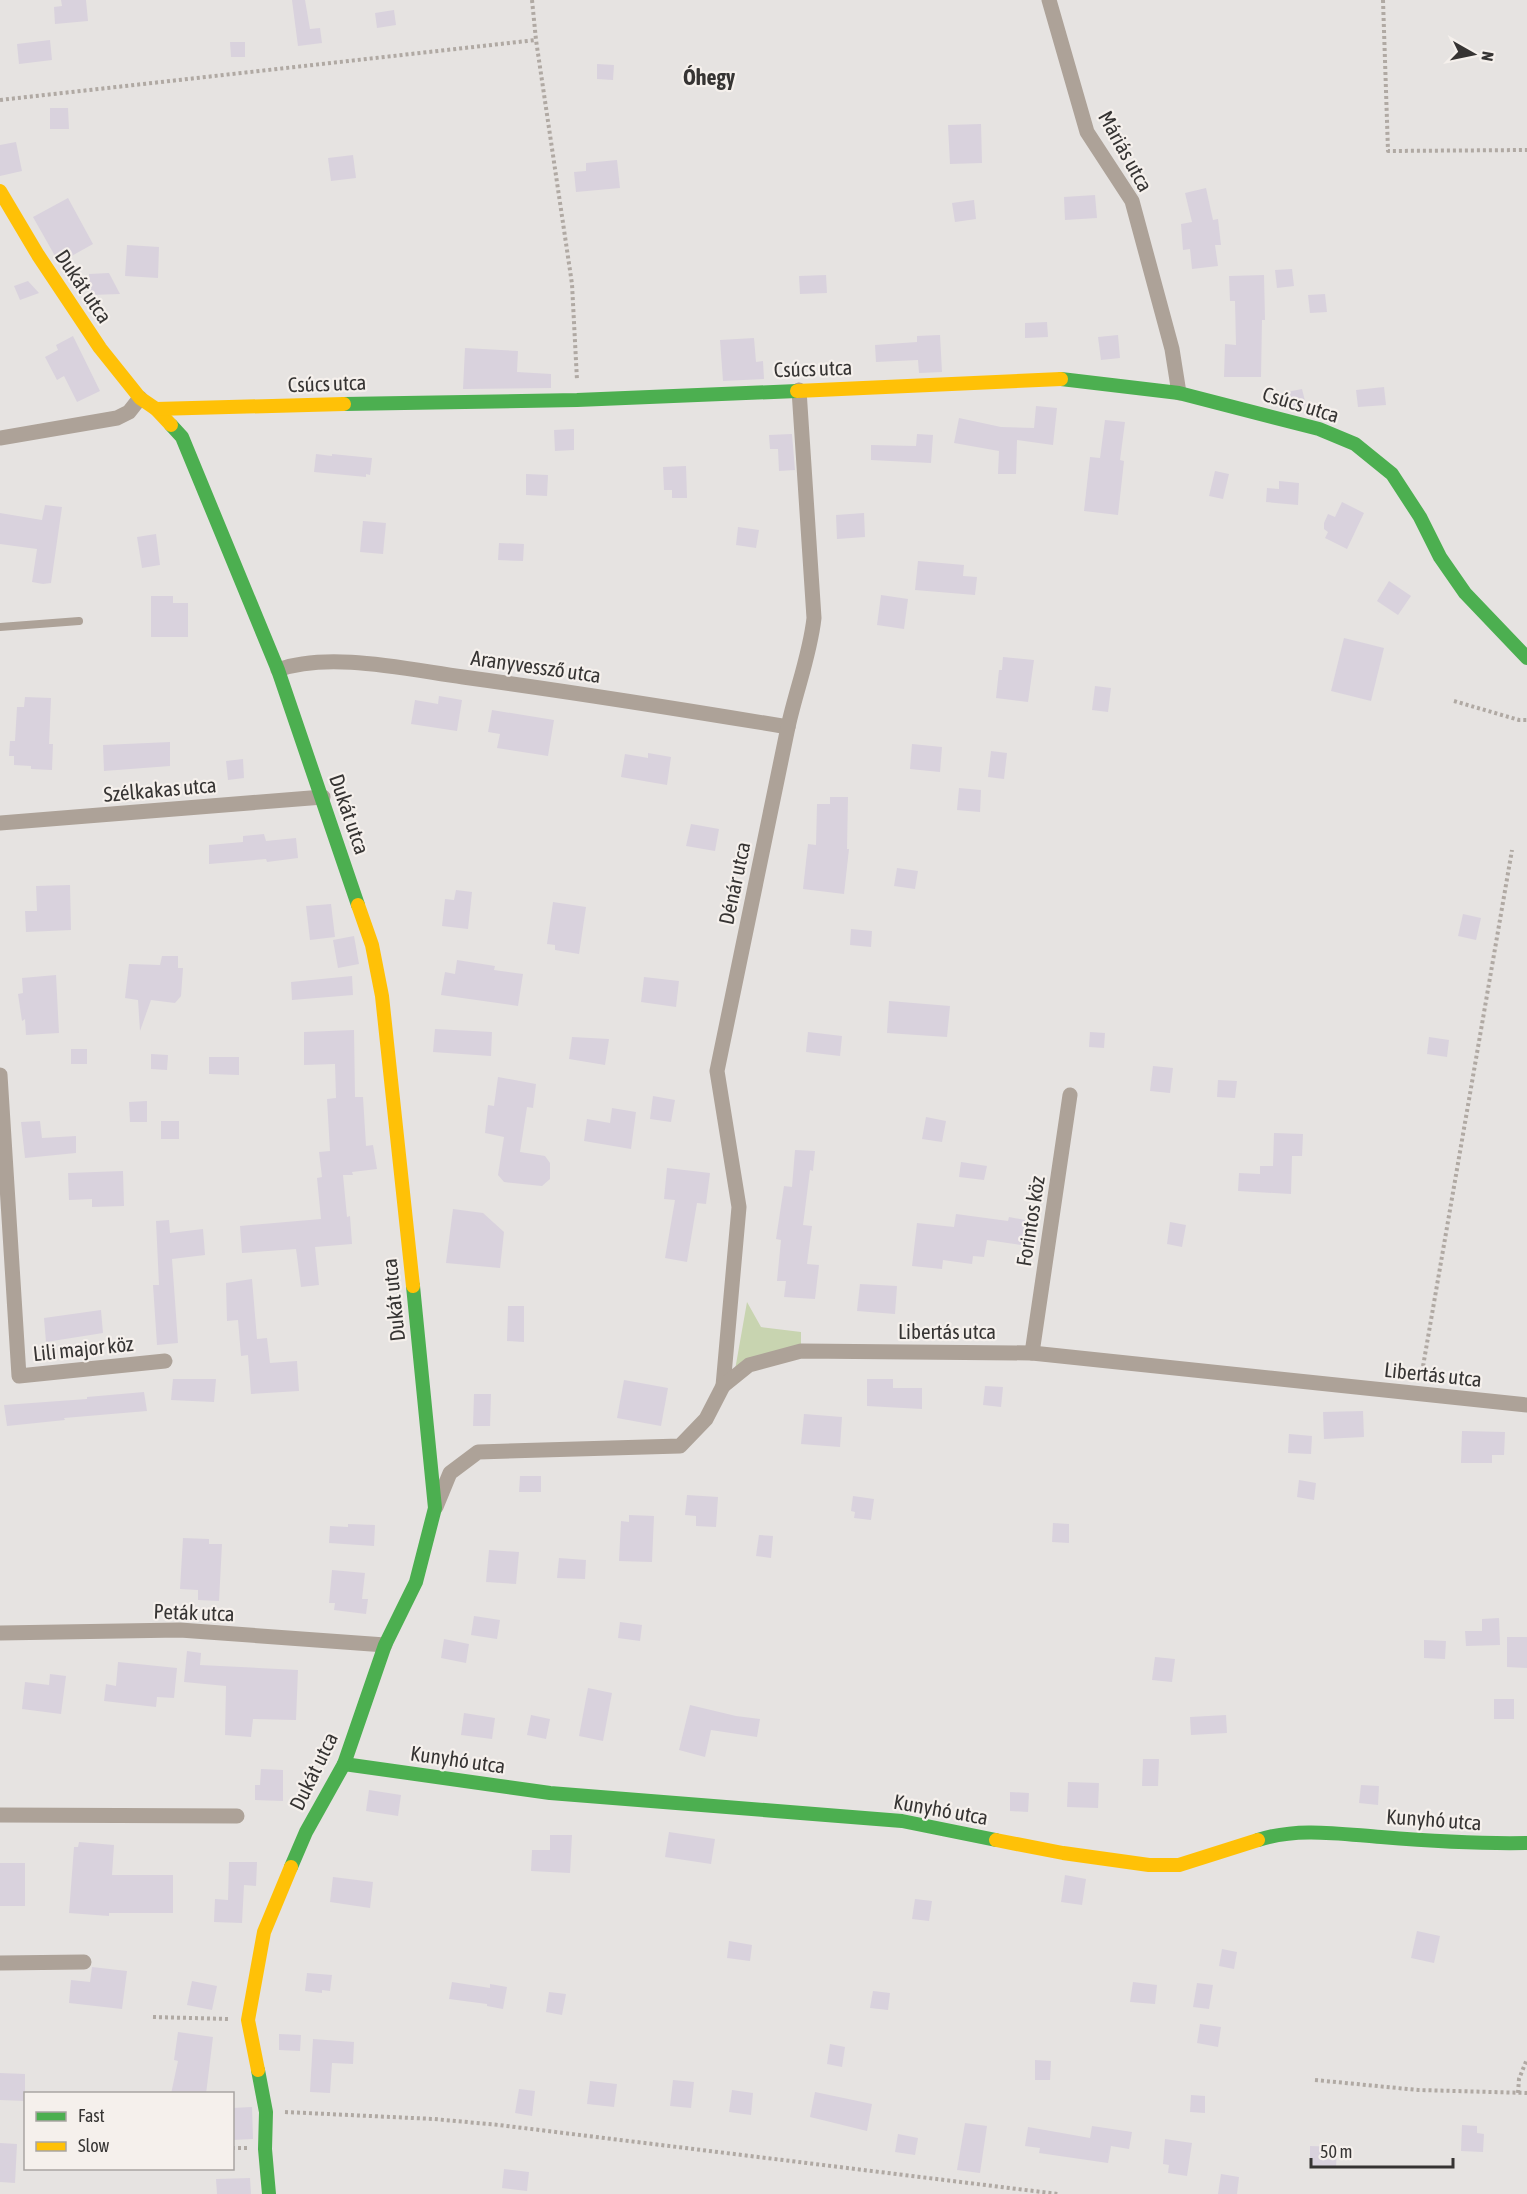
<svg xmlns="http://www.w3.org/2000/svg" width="1527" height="2194" font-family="'Asap Condensed',sans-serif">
<rect width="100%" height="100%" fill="#e6e3e1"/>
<path fill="#c8d4b0" d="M747,1302L761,1327L801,1332V1345L735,1370Z"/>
<g fill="#d9d2dd">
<path d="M61,0H86L88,21L55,24L54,7L62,6Z"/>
<path d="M292,0H305L310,29L320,28L322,43L298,46Z"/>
<path d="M394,10L396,25L377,28L375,13Z"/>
<path d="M50,40L52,60L19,64L17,44Z"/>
<path d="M230,42H245V57H231Z"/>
<path d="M597,64L614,65L613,80L597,79Z"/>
<path d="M50,108H68L69,129H50Z"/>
<path d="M981,124L982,163L950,164L948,125Z"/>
<path d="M16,142L22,171L0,176V145Z"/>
<path d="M353,155L356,178L331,181L328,158Z"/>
<path d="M617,160L620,188L576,192L574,172L586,171V163Z"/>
<path d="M1206,188L1213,220L1218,219L1221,245H1215L1218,266L1192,269L1190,249L1183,250L1181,224L1192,222L1185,193Z"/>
<path d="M1095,195L1097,218L1065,220L1064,197Z"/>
<path d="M68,198L93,244L59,263L33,217Z"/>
<path d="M974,200L976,219L955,222L952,203Z"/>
<path d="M127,245L159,247L158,278L125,276Z"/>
<path d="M1292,269L1294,286L1277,288L1275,270Z"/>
<path d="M109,273L120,294L91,295L89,274Z"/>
<path d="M826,275L827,293L800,294L799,276Z"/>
<path d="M1264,275L1265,320H1262L1261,377H1224L1225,344L1236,345L1235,301H1230L1229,276Z"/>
<path d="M28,281L39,293L20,300L14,286Z"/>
<path d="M1325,294L1327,312L1310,313L1308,295Z"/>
<path d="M1047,322L1048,337L1025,338V323Z"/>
<path d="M940,335L942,372L919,373L918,360L876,362L875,345L917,342V336Z"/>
<path d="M1118,335L1120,358L1101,360L1098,337Z"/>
<path d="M73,336L100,391L77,402L64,376L57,380L45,357L58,350L56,345Z"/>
<path d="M754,338L756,362L763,361L764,379L723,381L720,340Z"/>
<path d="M465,348L518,351L517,372L551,374V388L463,389Z"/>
<path d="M1384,387L1386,405L1358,407L1356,390Z"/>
<path d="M1302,389L1306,405L1290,408L1287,392Z"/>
<path d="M1036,406L1057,408L1053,445L1017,440L1016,474H998L999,451L954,443L959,418L1001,427L1034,428Z"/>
<path d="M1105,420L1125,422L1120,460L1124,461L1118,515L1084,511L1090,457L1100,458Z"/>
<path d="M574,429V450L555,451L554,430Z"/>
<path d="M792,434L795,470L779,471L778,449H770L769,435Z"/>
<path d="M917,434L933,435L931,463L871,460V445L916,446Z"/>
<path d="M316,454L332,456V454L372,458L370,475L366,474V477L314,472Z"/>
<path d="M686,466L687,498H672V490H664L663,467Z"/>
<path d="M1215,471L1229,474L1223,499L1209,496Z"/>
<path d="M526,474L548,475L547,496L526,495Z"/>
<path d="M1279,481L1299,483L1298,505L1266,502L1267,488L1279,489Z"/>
<path d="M1342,502L1364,513L1347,549L1325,538L1328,532L1324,529V523L1328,514L1335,517Z"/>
<path d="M45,505L62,507L51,583L43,584L32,582L37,549L0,544V513L42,520Z"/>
<path d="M864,513L865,537L837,539L836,515Z"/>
<path d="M363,521L386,523L383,554L360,552Z"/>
<path d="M738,527L759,530L756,548L736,545Z"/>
<path d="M156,534L160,565L142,568L137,537Z"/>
<path d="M499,543L524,544L523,561L498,560Z"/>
<path d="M918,561L964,565L963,576L977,577L975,595L915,590Z"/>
<path d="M1389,581L1411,596L1398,615L1377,601Z"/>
<path d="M881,595L908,599L904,629L877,625Z"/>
<path d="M151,596H173V603H188V637H151Z"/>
<path d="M1344,638L1384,648L1371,701L1331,691Z"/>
<path d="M1003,657L1034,660L1028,702L996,698L999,670H1002Z"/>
<path d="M1095,686L1111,688L1108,712L1092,710Z"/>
<path d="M439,696L462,700L457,731L411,724L415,700L438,704Z"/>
<path d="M25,697L51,698L49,744H53L52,770L31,769V766L14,765V756H9L10,741H15L17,707H24Z"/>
<path d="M492,710L554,720L548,756L497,748L500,734L488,732Z"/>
<path d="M170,742V766L104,771L103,745Z"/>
<path d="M912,744L942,747L940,772L910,769Z"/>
<path d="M991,751L1007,753L1004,779L988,777Z"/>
<path d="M648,753L671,757L667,785L621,777L625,754L648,758Z"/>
<path d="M243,759L244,778L228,780L226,761Z"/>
<path d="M959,788L981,790L980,812L957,810Z"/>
<path d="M830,797H848L847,849H849L844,894L803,889L808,844L816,845L817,804H830Z"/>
<path d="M691,824L719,829L715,851L686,846Z"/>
<path d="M264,834L266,841L296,838L298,858L267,862L266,859L209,864V845L243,842V836Z"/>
<path d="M897,868L918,871L915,889L894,886Z"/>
<path d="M70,885L71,930L26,932L25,911H37L36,886Z"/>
<path d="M456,890L472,892L468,929L442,926L445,899L454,900Z"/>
<path d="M553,902L586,907L579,954L555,950V945L547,944Z"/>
<path d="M331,904L335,937L310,940L306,906Z"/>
<path d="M1463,914L1481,918L1476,940L1458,936Z"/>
<path d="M851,929L872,931L871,947L850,945Z"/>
<path d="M354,936L359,964L338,968L333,940Z"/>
<path d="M162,956H178V968H183L181,996L175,1003L151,1000L140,1031L138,1000L125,998L129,964L160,965Z"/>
<path d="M457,960L495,966L494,970L523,974L518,1006L441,995L445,972L455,974Z"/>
<path d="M56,975L59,1033L26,1035L25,1019L22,1021L18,994L23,993L22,978Z"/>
<path d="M352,976L353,995L292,1000L291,982Z"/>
<path d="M644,977L679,981L676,1007L641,1002Z"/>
<path d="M889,1001L950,1006L947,1037L887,1033Z"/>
<path d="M435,1029L492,1032L491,1056L433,1052Z"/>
<path d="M354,1030L355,1097H363L366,1146L373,1145L377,1169L352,1172L353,1175H343L347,1217L350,1216L352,1244L315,1247L319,1285L301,1287L296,1249L242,1253L240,1226L321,1219L317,1178L322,1177L319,1152L330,1151L327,1099L336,1098L335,1064L304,1065V1032Z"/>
<path d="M808,1032L842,1036L840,1056L806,1052Z"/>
<path d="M1090,1032L1105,1033L1104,1048L1089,1047Z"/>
<path d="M572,1037L609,1039L605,1065L569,1059Z"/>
<path d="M1429,1037L1449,1040L1447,1057L1427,1054Z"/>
<rect x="71" y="1049" width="16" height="15"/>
<path d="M151,1054L168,1055L167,1070L151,1069Z"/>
<path d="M209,1057H239V1075L209,1074Z"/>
<path d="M1153,1066L1173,1068L1170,1093L1150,1091Z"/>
<path d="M498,1077L536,1084L533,1108L527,1107L520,1152L545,1156L550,1163V1179L542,1186L504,1182L498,1175L504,1137L485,1133L488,1105L494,1106Z"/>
<path d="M1218,1080L1237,1081L1235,1098L1217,1097Z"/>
<path d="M653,1096L675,1100L671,1122L650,1119Z"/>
<path d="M147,1101V1122H130L129,1102Z"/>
<path d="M612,1108L636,1112L631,1149L584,1141L587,1119L610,1123Z"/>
<path d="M926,1117L946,1121L942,1142L922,1139Z"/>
<path d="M40,1121L42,1138L76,1136V1153L25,1158L21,1122Z"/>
<rect x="161" y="1121" width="18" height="18"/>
<path d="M1274,1133L1303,1134L1302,1156H1292L1291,1194L1238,1191L1239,1173L1260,1174V1166H1273Z"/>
<path d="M795,1150L815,1151L813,1171L810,1170L803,1225L812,1226L807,1264L819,1265L815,1299L784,1297L786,1281H777L781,1240L776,1239L784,1186L792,1187Z"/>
<path d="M961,1162L987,1166L984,1180L959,1177Z"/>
<path d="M667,1168L710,1173L706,1204L697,1203L687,1262L665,1258L675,1200L664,1199Z"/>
<path d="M123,1171L124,1206L92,1207V1199L69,1200L68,1173Z"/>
<path d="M453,1209L483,1213L504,1232L500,1268L446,1263Z"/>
<path d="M956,1214L1008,1221L1009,1217L1025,1220L1021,1245L987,1240L984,1257L973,1256L972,1264L943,1260L942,1269L912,1266L917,1223L954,1227Z"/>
<path d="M169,1220L170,1233L203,1229L205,1255L172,1259L178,1343L157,1345L153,1285H159L156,1221Z"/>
<path d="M1170,1222L1186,1225L1182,1247L1167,1244Z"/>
<path d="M252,1279L257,1339L267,1338L270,1363L297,1361L299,1391L251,1394L248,1355L241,1356L238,1320L227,1321L226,1283Z"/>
<path d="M860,1284L897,1286L895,1314L857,1311Z"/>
<path d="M508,1306H524V1342L507,1341Z"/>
<path d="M101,1310L103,1333L46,1342L44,1318Z"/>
<path d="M173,1379H216L214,1402L171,1400Z"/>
<path d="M867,1379H893V1388H922V1409L867,1406Z"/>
<path d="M624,1380L668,1388L661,1426L617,1418Z"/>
<path d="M985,1386L1003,1387L1001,1407L983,1405Z"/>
<path d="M144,1392L147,1411L64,1418L65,1420L7,1426L4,1405L87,1399V1397Z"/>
<path d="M474,1394H491L490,1426H473Z"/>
<path d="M1363,1411L1364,1437L1324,1439L1323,1412Z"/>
<path d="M804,1414L842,1417L840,1447L801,1444Z"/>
<path d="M1462,1431L1505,1432L1504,1455H1492V1463H1461Z"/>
<path d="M1289,1434L1312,1436L1311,1454L1288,1453Z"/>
<path d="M520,1476H541V1492H519Z"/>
<path d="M1299,1480L1316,1483L1314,1500L1297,1497Z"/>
<path d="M687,1495L718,1497L716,1527L696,1526V1516L685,1515Z"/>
<path d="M853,1496L874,1499L871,1520L854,1518L855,1512L851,1511Z"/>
<path d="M629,1515L654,1516L652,1562L619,1561L621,1521L629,1522Z"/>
<path d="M1053,1523L1069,1524V1543L1052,1542Z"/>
<path d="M348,1524L375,1525L374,1546L329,1543L330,1526L348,1527Z"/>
<path d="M759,1535L773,1536L771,1558L756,1556Z"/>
<path d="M183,1538L209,1539V1544H222L219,1601L198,1600V1590L180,1589Z"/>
<path d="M489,1550L519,1552L516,1584L486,1582Z"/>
<path d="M559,1558L586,1560L585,1579L557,1578Z"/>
<path d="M332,1570L365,1573L362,1599H368L366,1614L334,1610L335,1603H329Z"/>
<path d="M474,1616L500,1620L497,1639L471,1635Z"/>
<path d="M1499,1618L1500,1645L1466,1646L1465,1631H1482V1619Z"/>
<path d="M620,1622L642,1625L640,1641L618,1638Z"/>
<path d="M1507,1637H1527V1668L1507,1667Z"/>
<path d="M444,1639L469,1644L466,1663L441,1658Z"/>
<path d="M1424,1640L1446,1641L1445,1659L1424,1658Z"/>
<path d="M187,1651L201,1653L200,1665L298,1670L296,1720L253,1719L251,1737L225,1735L226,1686L184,1682Z"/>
<path d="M1155,1657L1175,1659L1172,1682L1152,1680Z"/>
<path d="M118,1662L177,1668L174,1698L157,1697L156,1707L104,1701L106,1684L116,1686Z"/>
<path d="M50,1674L66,1676L61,1714L22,1709L25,1682L49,1685Z"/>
<path d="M588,1688L612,1693L603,1741L579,1736Z"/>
<rect x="1494" y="1699" width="20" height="20"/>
<path d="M690,1705L736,1716L760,1719L757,1737L711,1730L705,1757L679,1750Z"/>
<path d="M464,1713L495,1718L492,1739L461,1735Z"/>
<path d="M531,1715L550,1719L546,1739L527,1735Z"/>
<path d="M1226,1715L1227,1733L1191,1735L1190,1717Z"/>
<path d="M1143,1759H1159L1158,1786H1142Z"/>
<path d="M261,1769L283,1770V1801L255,1800V1785H260Z"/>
<path d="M1068,1782L1099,1783L1098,1808L1067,1807Z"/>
<path d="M1361,1785L1379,1786L1378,1805L1359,1803Z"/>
<path d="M369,1790L401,1795L398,1816L366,1811Z"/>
<path d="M1010,1792L1029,1793L1028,1812L1010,1811Z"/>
<path d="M669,1832L715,1839L711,1864L665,1857Z"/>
<path d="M550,1835H572L570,1873L531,1871L532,1850H550Z"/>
<path d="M79,1842L114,1845L112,1875H173V1913H109V1916L69,1913L74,1847H78Z"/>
<path d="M229,1862H257L256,1886L244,1885L242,1923L214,1922L215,1899L228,1900Z"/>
<rect x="0" y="1863" width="25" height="43"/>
<path d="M1065,1875L1086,1879L1082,1905L1061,1902Z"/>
<path d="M333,1877L373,1882L370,1908L330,1902Z"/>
<path d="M915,1899L932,1901L929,1921L912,1919Z"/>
<path d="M1417,1931L1440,1936L1434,1963L1411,1958Z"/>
<path d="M729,1941L752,1945L750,1961L727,1958Z"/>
<path d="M1222,1949L1237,1952L1234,1969L1219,1966Z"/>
<path d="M92,1967L127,1971L122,2009L69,2003L71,1980L90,1982Z"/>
<path d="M307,1973L332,1975L330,1991L322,1990V1993L305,1991Z"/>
<path d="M192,1981L217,1986L212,2010L187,2005Z"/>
<path d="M452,1982L490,1988V1984L507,1987L503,2009L487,2006V2004L449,1999Z"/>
<path d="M1133,1982L1157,1985L1155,2004L1130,2002Z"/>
<path d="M1197,1983L1213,1985L1209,2009L1193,2007Z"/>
<path d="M873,1991L890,1993L888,2010L870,2008Z"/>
<path d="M549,1992L566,1994L562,2015L546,2012Z"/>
<path d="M1200,2024L1221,2027L1218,2047L1197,2043Z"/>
<path d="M178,2032L213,2037L206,2094H171L178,2061L174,2060Z"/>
<path d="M279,2034L301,2035L300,2051L279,2050Z"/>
<path d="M313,2039L354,2042L353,2064L332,2063L330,2093L310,2092Z"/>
<path d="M830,2044L845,2047L842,2067L827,2064Z"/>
<path d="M1035,2060L1051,2061L1050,2080H1035Z"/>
<path d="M0,2073L25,2074V2101L0,2100Z"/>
<path d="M673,2080L694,2082L691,2108L670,2106Z"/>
<path d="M590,2081L617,2084L614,2107L587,2104Z"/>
<path d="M519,2089L535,2091L532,2116L515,2113Z"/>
<path d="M732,2090L753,2093L751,2115L729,2112Z"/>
<path d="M815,2092L872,2104L867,2131L810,2117Z"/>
<path d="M1191,2095L1205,2096V2113L1190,2112Z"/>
<path d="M252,2107L253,2139L232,2140V2108Z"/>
<path d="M965,2123L987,2126L980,2173L957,2170Z"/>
<path d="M1462,2125L1477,2126V2133L1484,2134L1483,2152L1461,2151Z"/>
<path d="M1092,2126L1132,2132L1129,2149L1111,2146L1108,2163L1039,2153L1040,2148L1025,2146L1028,2127L1090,2138Z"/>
<path d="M898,2134L918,2138L915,2155L895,2152Z"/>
<path d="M1165,2139L1192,2143L1187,2176L1168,2173L1169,2165L1163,2164Z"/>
<path d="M0,2143L17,2144L15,2183L0,2182Z"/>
<path d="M1310,2146L1337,2147L1336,2168L1310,2167Z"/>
<path d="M504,2169L529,2172L527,2191L502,2188Z"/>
<path d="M1221,2174L1239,2177L1237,2194H1218Z"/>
<path d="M250,2178L251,2194H217L216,2179Z"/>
</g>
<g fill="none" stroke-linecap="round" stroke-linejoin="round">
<g stroke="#b0a9a3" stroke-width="4" stroke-dasharray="3 3" stroke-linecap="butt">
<path d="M532,0L536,40L572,284L577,380"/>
<path d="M1383,0L1388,151L1527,150"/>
<path d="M0,100L536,40"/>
<path d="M1454,701L1519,720H1527"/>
<path d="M1421,1378L1512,850"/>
<path d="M153,2017L229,2019"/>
<path d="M1315,2080L1418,2090L1527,2093"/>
<path d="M1518,2093L1519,2079L1527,2059"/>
<path d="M285,2112L434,2119L499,2125L1058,2194"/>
<path d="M232,2148H247"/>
</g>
<path stroke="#ada298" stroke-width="8" d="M0,627L79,621"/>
<g stroke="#ada298" stroke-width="15">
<path d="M1049,0L1087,132L1132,201L1172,349L1179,393"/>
<path d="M0,438L117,418L129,412L140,398"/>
<path d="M278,670C329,651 410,670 463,677C572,692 680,709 788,727"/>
<path d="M0,823L323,797"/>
<path d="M0,1075L19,1376L165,1361"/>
<path d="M1032,1353L1070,1095"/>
<path d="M723,1386L739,1207L717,1071L788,727C796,690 810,655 814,618L799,390"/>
<path d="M436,1507L450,1473L478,1452L680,1446L706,1419L723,1386L749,1365L801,1351L1032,1353L1527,1405"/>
<path d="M0,1633L180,1630L385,1645"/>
<path d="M0,1815L237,1816"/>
<path d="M0,1963L84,1962"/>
</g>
<g stroke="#4caf50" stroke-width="14">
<path d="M1061,379L1179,393L1319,429L1355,444L1392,474L1420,517L1440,557L1465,593L1527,658"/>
<path d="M344,404L577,400L797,391"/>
<path d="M171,425L182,437L278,670L358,905"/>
<path d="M344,1764L550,1793L902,1821L996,1840"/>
<path d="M1258,1840C1298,1827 1340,1834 1381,1837C1430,1841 1478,1844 1527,1843"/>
<path d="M291,1867L306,1832L344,1764L385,1645L416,1582L435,1508L413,1286"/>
<path d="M258,2070L266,2112L265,2149L269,2194"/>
</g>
<g stroke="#ffc107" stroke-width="14">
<path d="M0,191L38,255L100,348L140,398L156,409L171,425"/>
<path d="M797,391L1061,379"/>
<path d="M156,409L344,404"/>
<path d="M358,905L372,945L382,996L413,1286"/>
<path d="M996,1840L1063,1853L1149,1865H1179L1258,1840"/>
<path d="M258,2070L248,2020L264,1932L291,1867"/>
</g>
</g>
<g text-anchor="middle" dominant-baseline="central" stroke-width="4.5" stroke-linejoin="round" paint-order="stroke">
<g font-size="21" fill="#363433" stroke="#f5f0ec">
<text transform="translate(1126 151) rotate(61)">Máriás utca</text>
<text transform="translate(84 286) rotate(56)">Dukát utca</text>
<text transform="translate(813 368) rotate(-2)">Csúcs utca</text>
<text transform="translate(327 383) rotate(-2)">Csúcs utca</text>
<text transform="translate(1301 404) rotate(17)">Csúcs utca</text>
<text transform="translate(536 666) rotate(8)">Aranyvessző utca</text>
<text transform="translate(160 789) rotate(-5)">Szélkakas utca</text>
<text transform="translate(350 814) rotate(71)">Dukát utca</text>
<text transform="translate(734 883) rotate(-78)">Dénár utca</text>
<text transform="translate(1030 1221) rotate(-81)">Forintos köz</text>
<text transform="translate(393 1300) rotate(-96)">Dukát utca</text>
<text x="947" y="1331">Libertás utca</text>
<text transform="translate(83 1348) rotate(-6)">Lili major köz</text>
<text transform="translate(1433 1374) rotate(6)">Libertás utca</text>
<text transform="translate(194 1612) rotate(2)">Peták utca</text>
<text transform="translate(458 1759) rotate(8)">Kunyhó utca</text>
<text transform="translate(313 1771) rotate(-64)">Dukát utca</text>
<text transform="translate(941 1809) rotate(10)">Kunyhó utca</text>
<text transform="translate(1434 1819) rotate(4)">Kunyhó utca</text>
</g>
<g font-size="22" font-weight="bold" fill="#363433" stroke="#f5f0ec">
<text x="709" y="77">Óhegy</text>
</g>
</g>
<rect x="24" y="2092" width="210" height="78" fill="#f5f0ec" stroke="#a9a5a2" stroke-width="1.5"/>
<rect x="36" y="2112" width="30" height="9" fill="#4caf50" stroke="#a9a5a2" stroke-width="1.5"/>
<text x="78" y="2122" font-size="18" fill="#363433">Fast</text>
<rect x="36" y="2142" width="30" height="9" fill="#ffc107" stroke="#a9a5a2" stroke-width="1.5"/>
<text x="78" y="2152" font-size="18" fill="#363433">Slow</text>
<g transform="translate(1473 54) rotate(99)" stroke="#f5f0ec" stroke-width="4.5" paint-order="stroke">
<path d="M0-4.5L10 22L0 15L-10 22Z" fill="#363433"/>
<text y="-9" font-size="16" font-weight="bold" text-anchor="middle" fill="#363433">N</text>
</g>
<path d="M1311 2158v9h142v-9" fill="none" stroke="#363433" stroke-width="3"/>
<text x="1320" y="2158" font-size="18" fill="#363433" stroke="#f5f0ec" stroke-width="4.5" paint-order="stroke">50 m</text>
</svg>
